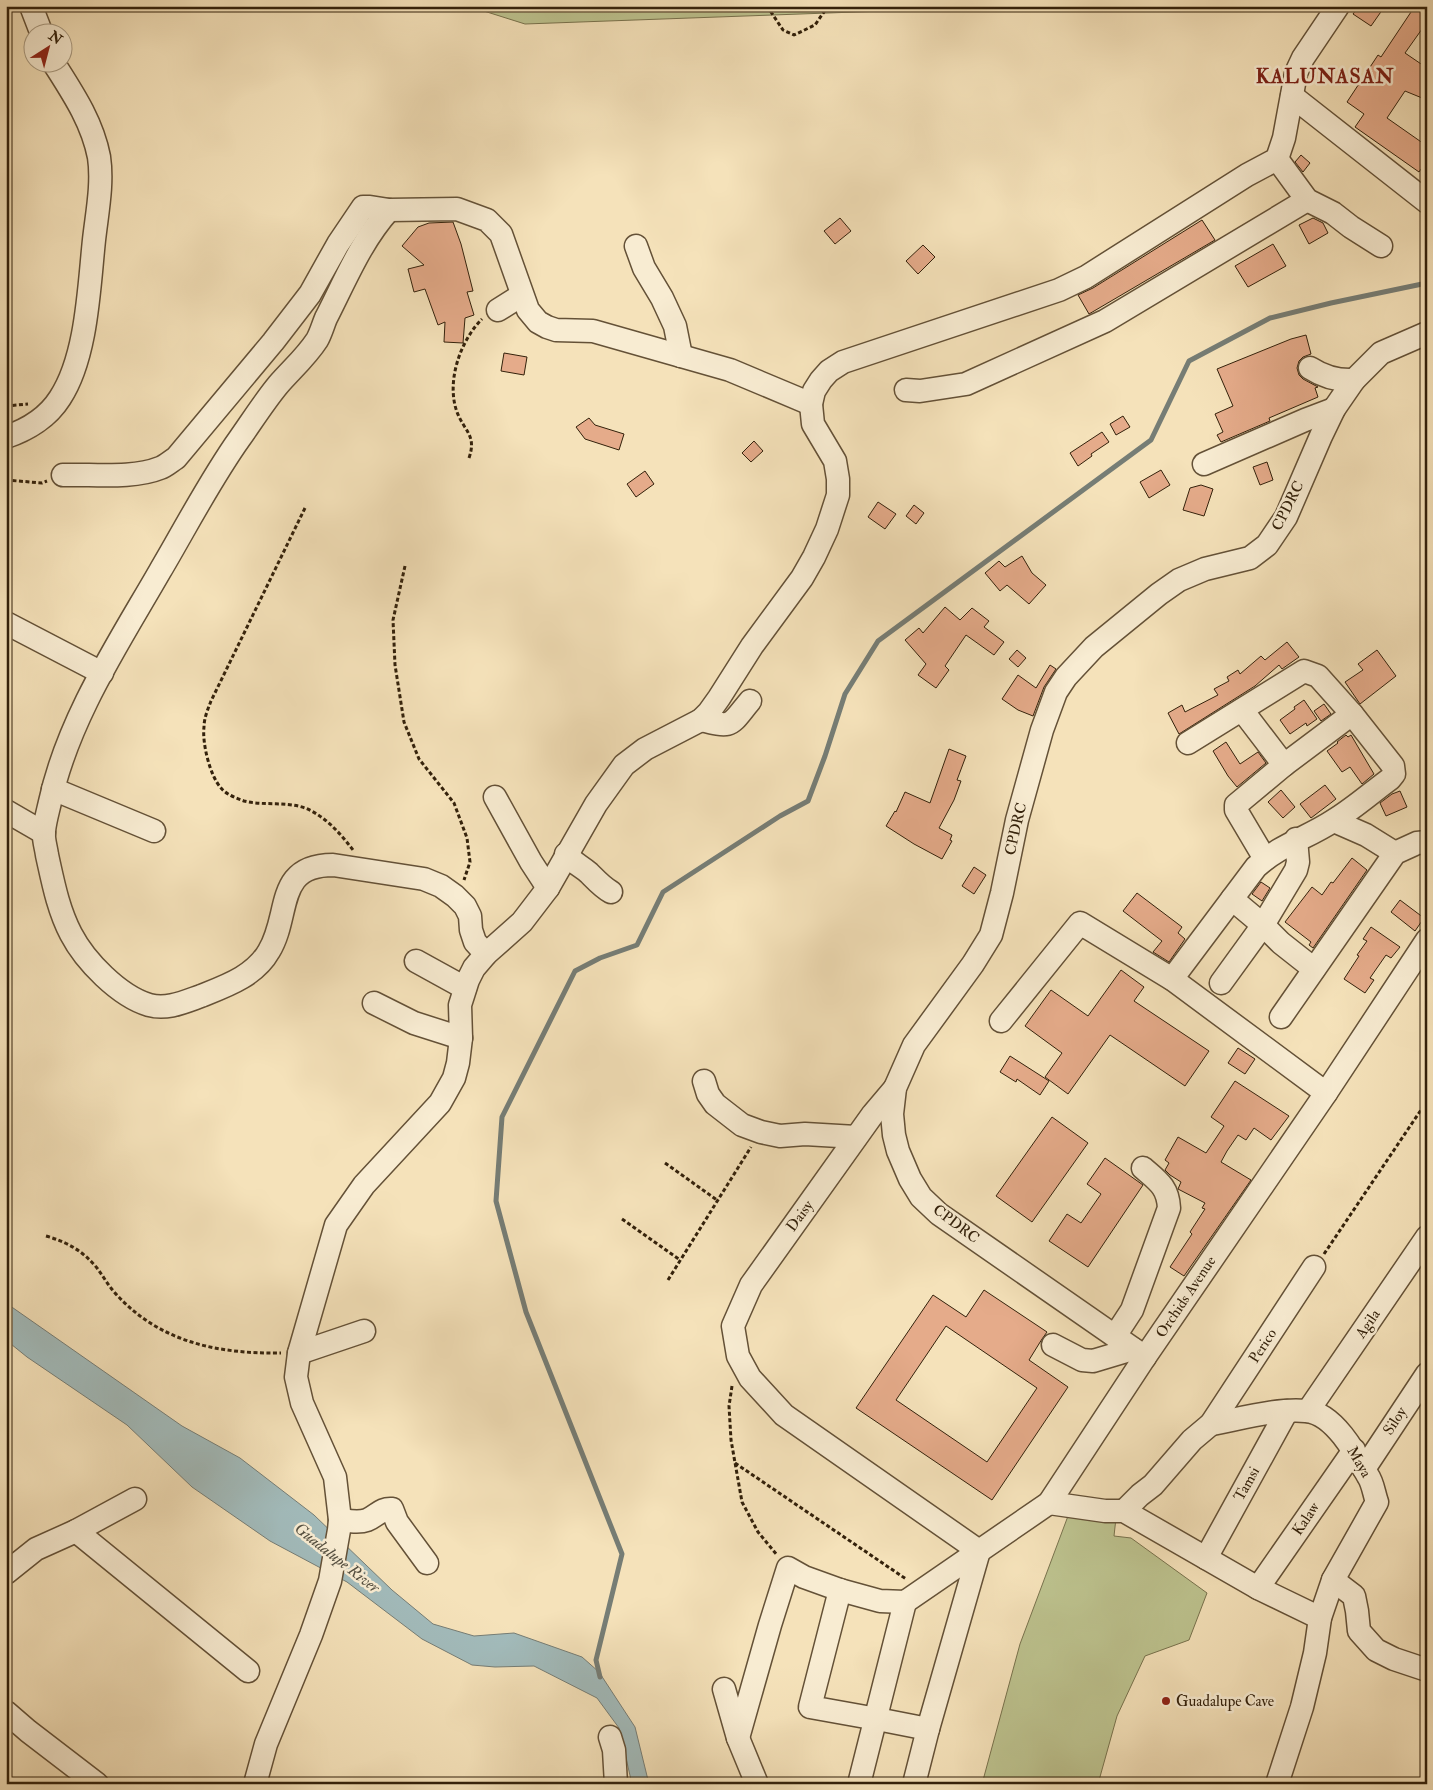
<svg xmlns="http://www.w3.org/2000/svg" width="1433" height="1790" font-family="'IM FELL Double Pica',serif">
<rect width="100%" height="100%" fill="#f5e2ba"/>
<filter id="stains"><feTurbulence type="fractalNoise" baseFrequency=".004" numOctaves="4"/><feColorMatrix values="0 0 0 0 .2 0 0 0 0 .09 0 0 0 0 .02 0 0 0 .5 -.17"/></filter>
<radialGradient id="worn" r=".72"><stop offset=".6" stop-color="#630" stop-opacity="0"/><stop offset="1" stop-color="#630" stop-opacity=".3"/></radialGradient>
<g fill="#bdc38f" stroke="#78724d">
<path d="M468,6H1021L525,24Z"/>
<path d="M1068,1516L1116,1518L1114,1536L1131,1538L1207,1593L1189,1640L1145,1656L1117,1716L1098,1784H982L1020,1644Z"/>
</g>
<path fill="#a2bbbb" stroke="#767d75" d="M6,1303L182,1426L240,1458L314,1515L392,1590L433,1624L474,1636L514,1633L582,1657L599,1672L635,1727L649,1784H632L619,1728L597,1698L534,1666L495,1667L472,1665L422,1639L347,1582L270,1541L192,1487L127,1425L27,1357L6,1340Z"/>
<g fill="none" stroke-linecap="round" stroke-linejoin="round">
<path stroke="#767d75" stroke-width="5" d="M600,1677L596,1660L622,1554L526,1312L496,1201L502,1117L575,971L600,958L637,945L663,892L780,816L808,801L825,756L845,694L878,641L1151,440L1189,361L1270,318L1331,303L1427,283"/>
</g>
<g fill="#e5ab8a" stroke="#33210b" fill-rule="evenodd">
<path d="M1359,6H1385L1371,26L1353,14Z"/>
<path d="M1415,6H1427V22L1405,53L1427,68V100L1405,91L1387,118L1427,146V174L1421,169L1419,172L1355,127L1364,114L1347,102L1378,55L1381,57Z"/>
<path d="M1301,155L1310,163L1303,172L1295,162Z"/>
<path d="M840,218L851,231L835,244L824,231Z"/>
<path d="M1313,218L1323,223L1328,233L1309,244L1299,225Z"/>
<path d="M1202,220L1215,240L1089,314L1078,295L1093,288Z"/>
<path d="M453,222L461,244L473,291L467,292L474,315L465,318L463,343L444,342L445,322L438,325L425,289L414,292L408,269L424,265L402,246L418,227L429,223Z"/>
<path d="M1273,244L1286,266L1248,287L1235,266Z"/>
<path d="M923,245L935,257L918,274L906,261Z"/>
<path d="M1306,335L1311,354L1303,357L1299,361L1297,368L1299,375L1303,379L1318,387L1315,388L1318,397L1269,418L1270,421L1221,442L1217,435L1223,432L1215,414L1233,406L1217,369L1291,339Z"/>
<path d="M504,353L527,357L524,375L501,371Z"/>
<path d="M1123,416L1130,427L1116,435L1110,424Z"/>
<path d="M589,418L595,425L624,434L619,450L585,439L576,427Z"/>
<path d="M1102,432L1109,442L1091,454L1092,456L1078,466L1070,453Z"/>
<path d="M754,441L763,451L751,462L742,453Z"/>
<path d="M1267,462L1273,480L1260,485L1253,467Z"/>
<path d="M1161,470L1170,485L1149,498L1140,482Z"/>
<path d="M645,471L654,484L636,497L627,484Z"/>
<path d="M1201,485L1213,489L1204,516L1183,510L1190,488Z"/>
<path d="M878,502L896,514L885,529L868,517Z"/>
<path d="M914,505L924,513L916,524L906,516Z"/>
<path d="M1022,556L1032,573L1046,585L1029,604L1007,585L1000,591L985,573L999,561L1005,567Z"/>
<path d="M945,607L960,620L972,608L989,621L984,627L1004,642L994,655L966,635L945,666L949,670L936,688L918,675L926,664L905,640L919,628L923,633Z"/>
<path d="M1287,642L1299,657L1282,669L1279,665L1255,686L1179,734L1168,713L1182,705L1185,712L1218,695L1214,689L1229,681L1227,677L1238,670L1240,674L1261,656L1265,660Z"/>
<path d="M1017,650L1026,658L1018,667L1009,659Z"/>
<path d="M1377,650L1396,676L1360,704L1345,682L1363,670L1358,664Z"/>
<path d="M1050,665L1056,669L1044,687L1033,716L1018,710L1002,699L1018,675L1036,688Z"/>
<path d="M1304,700L1317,719L1307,726L1306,723L1290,734L1280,720L1295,709L1294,707Z"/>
<path d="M1324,704L1331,714L1321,721L1314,711Z"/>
<path d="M1346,735L1348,737L1351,735L1374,774L1362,784L1350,767L1342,772L1327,751L1338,743L1337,742Z"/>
<path d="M1226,742L1240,764L1258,752L1266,763L1237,787L1228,776L1213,751Z"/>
<path d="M949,749L966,756L957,780L961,781L954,800L939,828L952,835L950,840L952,841L942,859L914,844L886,826L895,811L896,812L905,792L930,803Z"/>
<path d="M1325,785L1336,799L1311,818L1300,804Z"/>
<path d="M1281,790L1295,807L1283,818L1268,802Z"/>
<path d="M1400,791L1407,807L1386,816L1380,803L1392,794Z"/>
<path d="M1352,858L1367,870L1313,948L1309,945L1311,942L1285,922L1312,887L1322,895L1331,882L1333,883Z"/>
<path d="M974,867L986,875L974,894L962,886Z"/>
<path d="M1261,882L1270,888L1262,901L1252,894Z"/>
<path d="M1137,893L1182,927L1178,933L1185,939L1169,962L1153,952L1162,941L1123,911Z"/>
<path d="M1400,900L1424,918L1415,931L1391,912Z"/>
<path d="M1371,927L1400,947L1391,958L1386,955L1370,978L1374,980L1365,993L1344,979L1359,956L1357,955L1367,941L1363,939Z"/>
<path d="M1121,970L1144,987L1134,1001L1209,1051L1185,1086L1110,1035L1068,1094L1045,1077L1062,1053L1025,1026L1051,990L1088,1016Z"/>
<path d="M1238,1048L1255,1059L1245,1074L1228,1063Z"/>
<path d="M1010,1056L1049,1081L1040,1095L1017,1079L1016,1082L1000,1072Z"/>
<path d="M1235,1081L1289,1116L1271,1140L1254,1128L1246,1140L1238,1135L1227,1151L1221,1162L1251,1180L1184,1276L1170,1267L1192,1234L1190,1232L1205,1209L1202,1208L1205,1203L1178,1189L1181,1182L1170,1175L1165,1170L1169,1163L1165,1160L1178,1137L1206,1153L1224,1126L1211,1117Z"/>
<path d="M1052,1117L1088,1143L1032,1222L996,1196Z"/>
<path d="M1105,1158L1143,1185L1088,1267L1049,1241L1067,1214L1081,1223L1101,1194L1087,1184Z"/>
<path d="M984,1290L1047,1332L1042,1339L1029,1360L1068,1387L992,1500L856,1408L933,1295L966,1317ZM946,1326L1037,1388L987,1462L896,1400Z"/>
</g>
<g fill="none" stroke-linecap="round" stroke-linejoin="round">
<g stroke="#645137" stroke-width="25">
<g id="minor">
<path d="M31,6L41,32"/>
<path d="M1292,96L1427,202"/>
<path d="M1277,159L1307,200L1333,213L1351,227L1381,246"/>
<path d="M389,210C361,241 345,281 326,318C323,325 321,333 317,340C306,357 291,370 278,385C264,402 252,421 240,438C210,480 186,527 160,571C118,644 68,719 50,802C48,811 45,821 44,831C43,839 46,847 47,855C53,882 58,909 71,934C85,961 119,996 149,1005C167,1010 184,1002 201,996C226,986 255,976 269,951C291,915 274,865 333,865L424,879L441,886L455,896L465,906L470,916L471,930L475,942L486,954"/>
<path d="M636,246L644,268L662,298L675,326L681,356"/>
<path d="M498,310L522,295"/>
<path d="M1310,368C1324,377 1337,381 1354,380"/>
<path d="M906,390L920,391L966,384L1105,321L1307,200"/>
<path d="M6,437C27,430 48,417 60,398C87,357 89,287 94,240C97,213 103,184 99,157C92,121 72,92 53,62"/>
<path d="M1204,464L1305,420L1334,409"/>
<path d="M63,475C93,474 133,479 160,468C166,466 171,461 176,458L273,342L310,294L338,244L363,207H370L389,210L457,209L487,220L501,234L528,310L538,322L547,327L556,330L593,331L730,370L811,404"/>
<path d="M6,623L102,673"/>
<path d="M1242,710L1284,765"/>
<path d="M701,720C734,728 729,726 750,701"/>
<path d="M53,789L154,831"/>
<path d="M495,797L531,862L548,888"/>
<path d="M6,811L44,833"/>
<path d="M1334,821L1366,835L1395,853"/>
<path d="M566,854C573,863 581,866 589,873C596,880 602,887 611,892"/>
<path d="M1265,859L1236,810V805L1284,765L1352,714"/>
<path d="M1232,899L1263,925L1281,943L1314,969"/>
<path d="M416,961L465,988"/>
<path d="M1172,979L1256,867C1280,845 1307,838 1333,821C1353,809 1371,793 1390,779L1394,774L1393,766L1352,714L1318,676L1304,671L1188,743"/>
<path d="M1221,983L1263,925L1296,870L1298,862L1296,839"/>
<path d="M374,1003L414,1023L461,1038"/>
<path d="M1281,1017L1395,853L1417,843L1427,842"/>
<path d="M1001,1021L1080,923L1172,979L1326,1093"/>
<path d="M704,1081L708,1094L715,1104L742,1125L761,1132L780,1136L805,1134L856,1137"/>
<path d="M895,1088L873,1114L751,1285L733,1326L738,1356L750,1378L784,1415L979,1551"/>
<path d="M1115,1336L1132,1310L1169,1208C1168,1187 1158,1181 1143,1168"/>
<path d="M1053,1345L1082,1360L1093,1361L1133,1349"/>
<path d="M299,1353L364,1331"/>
<path d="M1145,1357L939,1214L921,1197L910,1179L898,1151L894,1135L892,1114L895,1088L914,1045L973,964L991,935L1002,893L1017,820L1042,730L1056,692L1066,677L1094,647L1159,594L1179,580L1205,569L1250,558L1267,545L1286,517L1321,436L1334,409L1354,380L1381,353L1427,333"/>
<path d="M1308,1411L1427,1237"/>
<path d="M1211,1424C1239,1419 1278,1408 1306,1411C1334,1413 1356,1454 1368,1476C1373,1483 1374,1494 1377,1502L1333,1580L1320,1618L1315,1653L1302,1707L1277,1784"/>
<path d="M1364,1469L1427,1374"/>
<path d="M1049,1503L1105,1511H1124L1258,1588L1320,1618"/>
<path d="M1124,1511L1140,1495L1153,1485L1192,1440L1211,1424L1314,1267"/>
<path d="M340,1520C349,1521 359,1523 367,1520C377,1516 381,1508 392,1509L397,1522L427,1563"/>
<path d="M76,1531L248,1671"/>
<path d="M1206,1558L1287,1411"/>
<path d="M6,1573L36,1549L76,1531L135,1499"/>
<path d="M1333,1580L1354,1596L1357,1611L1359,1631L1376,1650L1394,1659L1427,1670"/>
<path d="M1258,1588L1354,1450"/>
<path d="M840,1590L810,1707L877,1719L928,1729"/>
<path d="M724,1689L738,1738L757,1784"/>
<path d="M6,1712L28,1731L97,1784"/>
<path d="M610,1737L614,1750L616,1784"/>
<path d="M738,1738L770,1625L788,1568L804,1577L840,1590L880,1601L905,1602L1049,1503L1145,1357L1326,1093L1427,940"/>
<path d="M255,1784L266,1744L311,1635L330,1581L339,1530L340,1520L335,1477L302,1403L296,1377L299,1353L336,1225L364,1185L440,1103L454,1078L458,1063L461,1038L460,1005L468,980L474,968L486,954L522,922L548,888L596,804L624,765L645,749L701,720L709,712L719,698L752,646L802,578L814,557L827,529L838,495V479L835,461L813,424L811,404L814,391L821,380L829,371L843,362L1059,290L1086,277L1247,175L1277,159L1284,138L1296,73L1303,58L1338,6"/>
<path d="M859,1784L905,1602"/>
<path d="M914,1784L928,1729L979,1551"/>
</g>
</g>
<g stroke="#33210b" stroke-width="3" stroke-dasharray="4 2.5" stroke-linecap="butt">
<path d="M767,6L783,30L794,35L815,25L828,6"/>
<path d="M6,406L28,404"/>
<path d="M469,458C477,435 464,431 457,412C446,382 460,341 482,319"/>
<path d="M6,480L42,483L47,481"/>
<path d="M305,508L211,701C208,709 204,718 204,727C202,743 210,776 221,788C227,795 236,798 244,801C264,806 285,801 305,808C325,816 340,833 353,850"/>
<path d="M405,566L393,620L395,665L404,722L419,759L454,803L467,838L470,862L464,880"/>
<path d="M665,1163L717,1200"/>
<path d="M622,1219L680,1260"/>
<path d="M46,1236C67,1242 83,1251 97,1268C103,1276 108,1285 115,1293C159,1342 217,1354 281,1353"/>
<path d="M1324,1254L1427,1101"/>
<path d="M668,1280L751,1147"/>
<path d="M732,1386L729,1406L731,1440L742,1502L758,1532L777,1555"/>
<path d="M735,1463L906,1579"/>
</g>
<use href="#minor" stroke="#f8ecd2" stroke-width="22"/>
</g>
<circle fill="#8f2418" stroke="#f8ecd2" stroke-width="2" cx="1166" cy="1701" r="5"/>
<g text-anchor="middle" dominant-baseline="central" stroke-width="5" stroke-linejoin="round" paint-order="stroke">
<g font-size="15" fill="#33210b" stroke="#f8ecd2">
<text transform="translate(1288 506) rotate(-63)">CPDRC</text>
<text transform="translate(1016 829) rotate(-77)">CPDRC</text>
<text transform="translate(800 1216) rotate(-54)">Daisy</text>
<text transform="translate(956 1224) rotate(37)">CPDRC</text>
<text transform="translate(1186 1297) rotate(-56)">Orchids Avenue</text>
<text transform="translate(1368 1324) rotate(-56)">Agila</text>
<text transform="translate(1263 1346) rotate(-57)">Perico</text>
<text transform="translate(1395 1421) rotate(-57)">Siloy</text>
<text transform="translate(1359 1462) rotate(60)">Maya</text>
<text transform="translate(1247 1484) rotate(-61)">Tamsi</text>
<text transform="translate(1306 1519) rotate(-56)">Kalaw</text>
</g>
<g font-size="15" fill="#33210b" stroke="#f8ecd2" text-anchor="start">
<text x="1176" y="1701">Guadalupe Cave</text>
</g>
<g font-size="16" font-style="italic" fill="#544f40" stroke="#f8ecd2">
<text transform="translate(337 1558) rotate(38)">Guadalupe River</text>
</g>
<g font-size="20" font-weight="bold" letter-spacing="1" fill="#7a1f14" stroke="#f8ecd2">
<text x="1325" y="76">KALUNASAN</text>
</g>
</g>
<rect width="1433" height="1790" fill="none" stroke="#f5e2ba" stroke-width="25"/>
<rect x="8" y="8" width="1418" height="1775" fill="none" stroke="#33210b" stroke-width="2.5"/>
<rect x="12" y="12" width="1408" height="1765" fill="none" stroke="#33210b"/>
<g transform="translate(48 48) rotate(36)"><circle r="24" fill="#f8ecd2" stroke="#a99b82"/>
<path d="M0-4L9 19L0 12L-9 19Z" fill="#8f2418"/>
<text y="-8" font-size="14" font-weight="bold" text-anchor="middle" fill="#33210b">N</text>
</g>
<rect width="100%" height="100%" filter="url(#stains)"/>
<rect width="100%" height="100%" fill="url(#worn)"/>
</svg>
